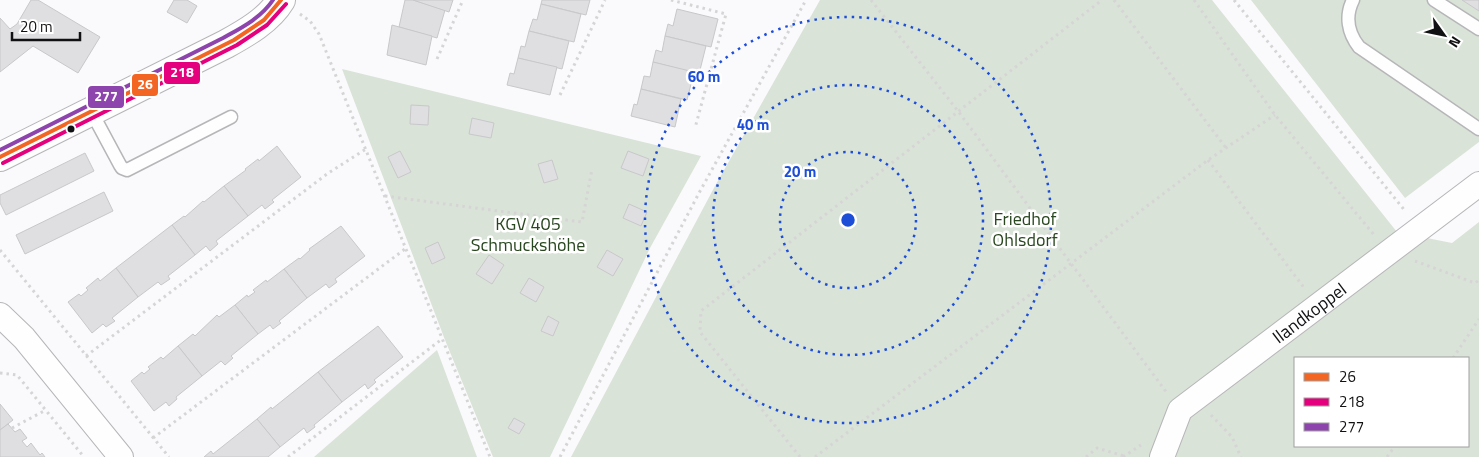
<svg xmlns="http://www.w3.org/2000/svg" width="1479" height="457" font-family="'Titillium Web',sans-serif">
<rect width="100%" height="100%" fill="#fafafd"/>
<g fill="#dae3d8" fill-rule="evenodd">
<path d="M820,0H1212L1397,232L1452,243L1479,222V457H571L715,186ZM1295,358H1468V446H1295Z"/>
<path d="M1251,0H1479V142L1405,198Z"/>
<path d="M342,69L701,156L650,248L550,457H493L445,340Z"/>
<path d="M437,350L477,457H314Z"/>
</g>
<g fill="#dfdee1" stroke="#c8c8ca">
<path d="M31,0H38L100,37L78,73L33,46L0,72V18L10,29L17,24Z"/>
<path d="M174,0H187L197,6L187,23L167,12Z"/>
<path d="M405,0H413L445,10L437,38L399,27Z"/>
<path d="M413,0H453L449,12Z"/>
<path d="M542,0H590L586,15L541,4Z"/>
<path d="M1462,0H1479V11Z"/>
<path d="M541,4L581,14L574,42L529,31L533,19L537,20Z"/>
<path d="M677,9L718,19L711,47L665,36L668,24L673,26Z"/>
<path d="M392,25L432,36L426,65L387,55Z"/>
<path d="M529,31L569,41L562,69L518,58L521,46L525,47Z"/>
<path d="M665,36L706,46L699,74L653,62L656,50L662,52Z"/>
<path d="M518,58L557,67L550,95L507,85L510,73L514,74Z"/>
<path d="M653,62L694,72L687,100L641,89L644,76L650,77Z"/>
<path d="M641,89L681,99L675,127L631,116L634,104L637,105Z"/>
<path d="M411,105L429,106L428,125L410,124Z"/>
<path d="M472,118L494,123L491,138L469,134Z"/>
<path d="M277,146L301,177L272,200L274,202L265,209L262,205L248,216L224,186L246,170L245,169L258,159L259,161Z"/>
<path d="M400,151L411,172L398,178L388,157Z"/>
<path d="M628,151L649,159L643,176L621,168Z"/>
<path d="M85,153L94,171L6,215L0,203V195Z"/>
<path d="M552,160L558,179L544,183L538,164Z"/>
<path d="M224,186L248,216L216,241L218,244L210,251L206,246L195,255L172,225L184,216L185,217L203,201L204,202Z"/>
<path d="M104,192L113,211L25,254L16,235Z"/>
<path d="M629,204L647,212L641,226L623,218Z"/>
<path d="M172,225L195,255L168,276L170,279L161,285L158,282L138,297L116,268Z"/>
<path d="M341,226L365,256L335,279L337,282L329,288L326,284L307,298L284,269L299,258L300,259L310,250L309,249Z"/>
<path d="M438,242L445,258L432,264L425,248Z"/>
<path d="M607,250L623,259L613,276L597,267Z"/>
<path d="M489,255L504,265L492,284L476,274Z"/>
<path d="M116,268L138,297L112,318L115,321L106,327L103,324L92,333L68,302L79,294L81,296L88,290L86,288L98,278L100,281Z"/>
<path d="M284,269L307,298L279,321L281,323L273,329L270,325L258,334L235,305L247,295L248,297L255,292L253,290L266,280L267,282Z"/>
<path d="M529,278L544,287L536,302L520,293Z"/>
<path d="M235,305L258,334L231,356L233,358L225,365L221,361L202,376L178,346L193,334L195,336L217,315L219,317Z"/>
<path d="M548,316L559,322L553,336L541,331Z"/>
<path d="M378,326L403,357L374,380L376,382L368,389L365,384L342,402L318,372Z"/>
<path d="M178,346L202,376L176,397L177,399L169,406L166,402L154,411L131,381L142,372L144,374L150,369L148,367L161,357L163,359Z"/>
<path d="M318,372L342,402L314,425L315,427L307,433L304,428L280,447L257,419L271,407L272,409Z"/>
<path d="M0,404L13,420L0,430Z"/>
<path d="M514,418L525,424L519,434L508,428Z"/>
<path d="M257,419L280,447L268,457H204L211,451L213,454Z"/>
<path d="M8,424L15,432L20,429L27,438L22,441L27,447L31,443L40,455L42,453L45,457H0V430Z"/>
</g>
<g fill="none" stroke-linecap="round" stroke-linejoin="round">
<g stroke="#b6b6b9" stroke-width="15">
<g id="service">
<path d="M1353,0C1345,16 1348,33 1359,47L1479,129"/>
<path d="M1434,0L1479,29"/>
<path d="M91,111L120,165L122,168L127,170L231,117"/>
</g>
</g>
<g stroke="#b6b6b9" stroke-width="26">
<g id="minor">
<path d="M0,315L24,338L121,457"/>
<path id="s1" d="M1162,457L1180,410L1479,184"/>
</g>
</g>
<g stroke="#b6b6b9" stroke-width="30">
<path id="tertiary" d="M0,157L226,44C246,33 269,20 281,0"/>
</g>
<g stroke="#d5d5d5" stroke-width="3" stroke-dasharray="2.5 4" stroke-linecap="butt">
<path d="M671,0L726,14L695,128"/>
<path d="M871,0L958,111L1167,393"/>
<path d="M1114,0L1226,148"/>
<path d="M1194,0L1275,115L1375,236"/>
<path d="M1234,0L1406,212"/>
<path d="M300,14L310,21L319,34L490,457"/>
<path d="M437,59L463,0"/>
<path d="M560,95L605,0"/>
<path d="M1208,160L1305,289"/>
<path d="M385,196L582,222L592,169"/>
<path d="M0,250L169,457"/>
<path d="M1415,261L1475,283L1479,280"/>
<path d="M86,356L327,174L366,149"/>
<path d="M1453,358L1479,319"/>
<path d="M0,373L17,375L84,457"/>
<path d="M1211,415L1232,437L1241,457"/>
<path d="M12,428L46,410"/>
<path d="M153,438L405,249"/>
<path d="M288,457L442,339"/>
<path d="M560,457L699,193L806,0"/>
<path d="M800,457L700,332L701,311L1102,0"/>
<path d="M815,457L1208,160L1275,115"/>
<path d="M1086,457L1097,448L1124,456"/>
<path d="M1123,457L1141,445"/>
<path d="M1387,457L1395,446"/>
</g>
<use href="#service" stroke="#fefeff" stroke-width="12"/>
<use href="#minor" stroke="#fefeff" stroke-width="24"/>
<use href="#tertiary" stroke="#fefeff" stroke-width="28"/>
<g stroke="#fff" stroke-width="8">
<path id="bus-1" d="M0,157L234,40L264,20L281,0"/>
</g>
<g stroke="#fff" stroke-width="8">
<path id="bus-2" d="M3,163L237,45L267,25L286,4"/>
</g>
<g stroke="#fff" stroke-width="8">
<path id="bus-3" d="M0,150L223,38C241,28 261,18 273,0"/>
</g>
<use href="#bus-1" stroke="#f26522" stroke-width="4"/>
<use href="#bus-2" stroke="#e5007d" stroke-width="4"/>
<use href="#bus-3" stroke="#8e44ad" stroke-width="4"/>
</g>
<g fill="none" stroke="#1d4ed8" stroke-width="2.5" stroke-dasharray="2.5 5">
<circle cx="848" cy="220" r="68"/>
<circle cx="848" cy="220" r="135"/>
<circle cx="848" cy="220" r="203"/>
</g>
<circle fill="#111113" stroke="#fff" stroke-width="2" cx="71" cy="129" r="4.5"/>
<g text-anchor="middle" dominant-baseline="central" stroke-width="5" stroke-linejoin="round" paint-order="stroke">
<g font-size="18" fill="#29471f" stroke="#fff">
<text x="1025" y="218">Friedhof<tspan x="1025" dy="21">Ohlsdorf</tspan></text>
<text x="528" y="223">KGV 405<tspan x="528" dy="21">Schmuckshöhe</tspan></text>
</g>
<g font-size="18" fill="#111113" stroke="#fff">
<text stroke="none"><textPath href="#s1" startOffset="212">Ilandkoppel</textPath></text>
</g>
</g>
<circle cx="848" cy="220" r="8" fill="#1d4ed8" stroke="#fff" stroke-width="2.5"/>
<g font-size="15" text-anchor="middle" font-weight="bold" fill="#1d4ed8" stroke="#fff" stroke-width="5" stroke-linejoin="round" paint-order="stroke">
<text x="704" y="82">60 m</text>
<text x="753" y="130">40 m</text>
<text x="800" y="177">20 m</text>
</g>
<g stroke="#fff" stroke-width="2">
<rect x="163" y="61" width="38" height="24" rx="5" fill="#e5007d"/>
<rect x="131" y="73" width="28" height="24" rx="5" fill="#f26522"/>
<rect x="87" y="85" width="38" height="24" rx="5" fill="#8e44ad"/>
</g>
<g font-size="14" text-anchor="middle" font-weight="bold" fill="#fff">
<text x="182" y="77">218</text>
<text x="145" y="89">26</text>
<text x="106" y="101">277</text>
</g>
<rect x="1294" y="357" width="175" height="90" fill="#ffffff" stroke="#a0a0a1"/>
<rect x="1304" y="373" width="25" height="8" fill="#f26522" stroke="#a0a0a1"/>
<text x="1339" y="382" font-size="15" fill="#111113">26</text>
<rect x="1304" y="398" width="25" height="8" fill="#e5007d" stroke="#a0a0a1"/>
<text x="1339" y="407" font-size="15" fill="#111113">218</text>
<rect x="1304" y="423" width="25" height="8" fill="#8e44ad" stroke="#a0a0a1"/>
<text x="1339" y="432" font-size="15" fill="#111113">277</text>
<g transform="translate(1444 35) rotate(123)" stroke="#ffffff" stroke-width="4" paint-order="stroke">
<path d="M0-4L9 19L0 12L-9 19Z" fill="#111113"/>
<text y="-8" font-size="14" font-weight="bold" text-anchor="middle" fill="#111113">N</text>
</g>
<path d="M12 32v8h68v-8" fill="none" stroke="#111113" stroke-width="2.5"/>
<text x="20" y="32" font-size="15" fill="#111113" stroke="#ffffff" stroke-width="4" paint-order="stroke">20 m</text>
</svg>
